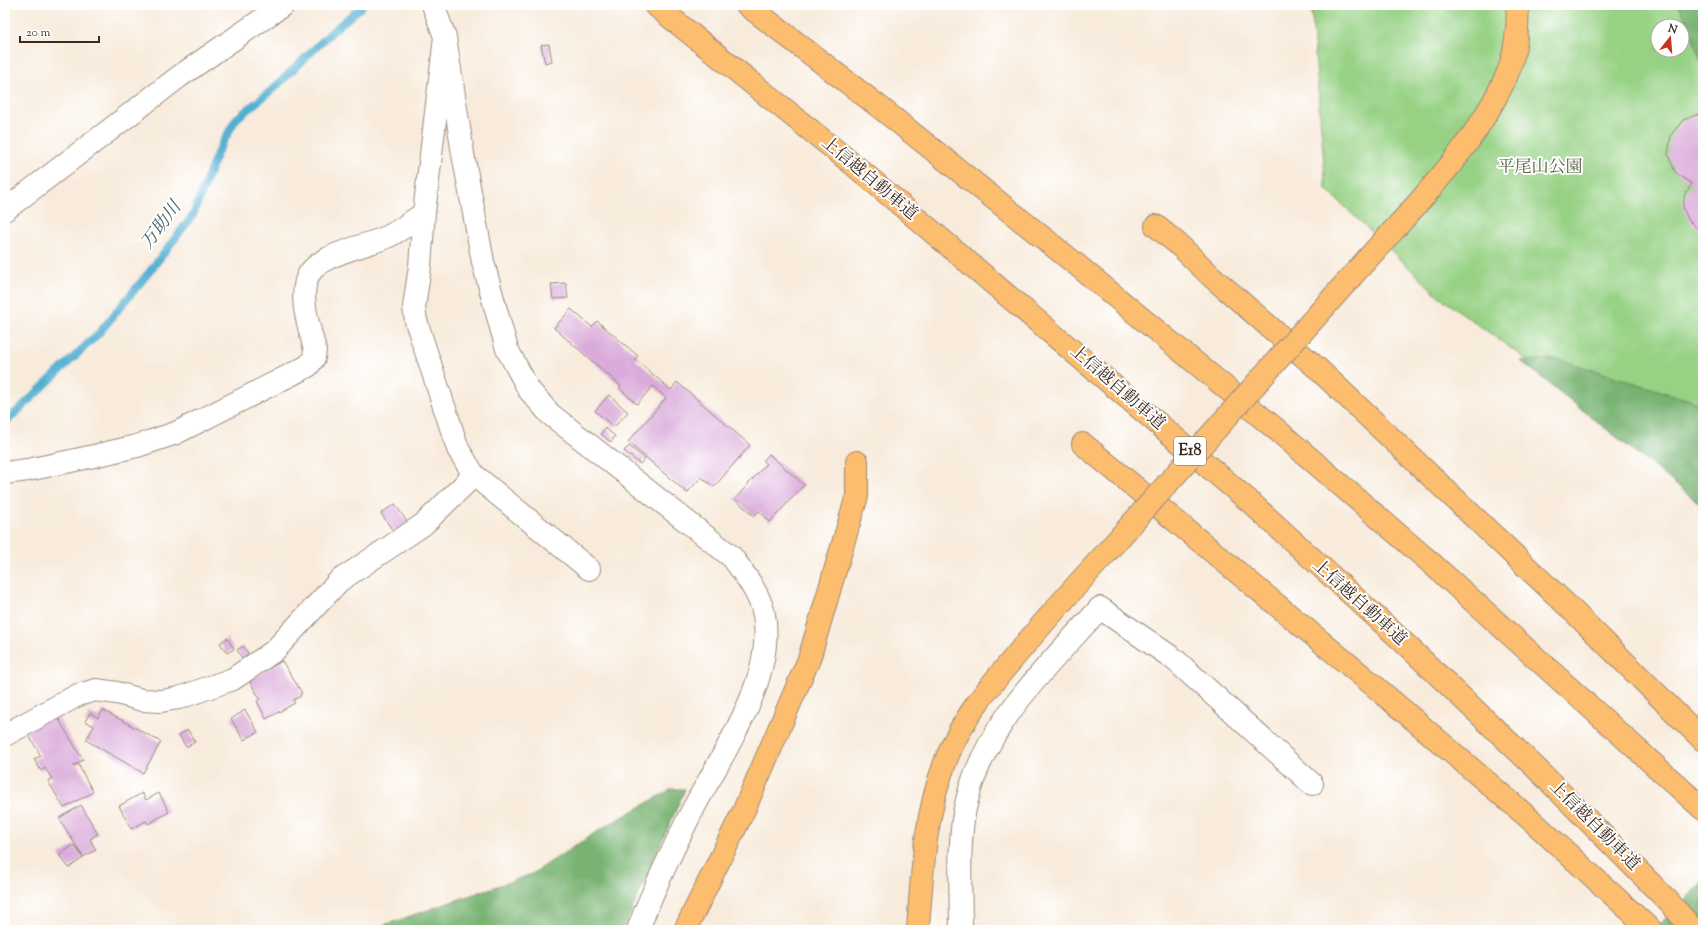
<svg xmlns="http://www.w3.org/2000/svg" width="1708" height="935" viewBox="0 0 1708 935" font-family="'Sorts Mill Goudy','Noto Serif JP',serif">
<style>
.green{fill:#96d184;stroke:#687e51;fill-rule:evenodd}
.forest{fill:#78b372;stroke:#5a6e48}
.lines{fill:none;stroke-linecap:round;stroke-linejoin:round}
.stream{stroke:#51afd0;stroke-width:8}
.building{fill:#daabda}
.street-casing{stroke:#9a8a7c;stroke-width:24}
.highway-casing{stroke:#9a8a7c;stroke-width:24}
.path{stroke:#9a8a7c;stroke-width:2.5;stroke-dasharray:3 3;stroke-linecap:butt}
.street{stroke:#fff;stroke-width:22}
.highway{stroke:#fcbd6e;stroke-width:22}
.highway-bridge-casing{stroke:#9a8a7c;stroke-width:24;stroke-linecap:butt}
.highway-bridge{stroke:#fcbd6e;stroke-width:22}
.labels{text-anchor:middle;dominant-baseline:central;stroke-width:4;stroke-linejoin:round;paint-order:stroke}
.shield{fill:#fff;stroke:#766a62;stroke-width:1}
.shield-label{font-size:16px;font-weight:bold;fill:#3b2a1e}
.park-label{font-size:17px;fill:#565c3d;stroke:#fff}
.street-label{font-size:17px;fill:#3b2a1e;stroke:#fff}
.water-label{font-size:18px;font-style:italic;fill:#445f65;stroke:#fff}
</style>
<rect width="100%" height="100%" fill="#fff"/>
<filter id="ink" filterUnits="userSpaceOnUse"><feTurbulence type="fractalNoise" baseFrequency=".025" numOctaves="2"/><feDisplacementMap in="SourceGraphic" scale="8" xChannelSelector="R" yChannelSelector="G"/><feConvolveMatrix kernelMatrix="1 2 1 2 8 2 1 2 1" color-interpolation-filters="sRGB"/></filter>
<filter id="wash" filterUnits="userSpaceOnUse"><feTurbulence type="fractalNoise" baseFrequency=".012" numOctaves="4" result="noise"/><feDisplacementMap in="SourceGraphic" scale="16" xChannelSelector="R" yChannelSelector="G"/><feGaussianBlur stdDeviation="0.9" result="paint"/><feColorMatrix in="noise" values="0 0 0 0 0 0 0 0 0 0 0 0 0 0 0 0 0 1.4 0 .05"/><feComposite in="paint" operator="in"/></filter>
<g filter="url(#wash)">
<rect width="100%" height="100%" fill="#f8ebdb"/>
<path class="green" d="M1311 5H1703V480L1588 404 1441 298 1326 189ZM1658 26H1682V50H1658Z"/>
<path class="forest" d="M1678 5H1703V68L1688 22Z
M1558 359 1699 403 1703 402V506L1521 361Z
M672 789H685L623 930H370L532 874 601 829Z
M1703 882V930H1654Z"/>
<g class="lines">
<path class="stream" d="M5 423 99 333 150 271 193 215 218 151 236 119 273 89 334 30 361 7"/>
</g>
<g id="blocks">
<path class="building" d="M549 44 552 61 545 63 541 45Z
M1699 114 1703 115V231H1700L1689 221 1683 208 1685 194 1692 184 1675 172 1668 154 1671 135 1683 120Z
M566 283 568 298 553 299 551 284Z
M571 309 592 327 597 321 638 356 635 359 671 390 677 382 750 445 714 487 701 477 687 493 628 442 666 398 653 386 637 404 619 388 621 386 554 328Z
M609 395 628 412 614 427 595 411Z
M605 428 615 436 611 442 601 434Z
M629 446 645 459 640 464 624 451Z
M769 454 804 485 770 522 759 511 754 516 735 499 766 464 763 461Z
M395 504 409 525 395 534 381 513Z
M227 638 234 649 227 653 220 643Z
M243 646 248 653 242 658 237 650Z
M282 661 302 693 300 694 301 696 293 700 295 703 266 719 257 701 260 699 249 680Z
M103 710 161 742 143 773 86 740 94 726 85 721 87 718 90 713 98 718Z
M245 710 258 732 244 740 231 719Z
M55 713 83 760 73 766 78 764 93 792 64 808 48 781 52 779 45 768 41 771 34 759 41 756 26 731Z
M188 730 195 742 186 747 179 735Z
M142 793 146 800 159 793 169 812 148 824 146 821 131 829 119 806Z
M81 805 98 834 90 839 96 850 83 857 59 818Z
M74 845 83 858 69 868 59 855Z"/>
</g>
</g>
<g filter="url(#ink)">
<use href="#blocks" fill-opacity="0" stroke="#9a8a7c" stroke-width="1"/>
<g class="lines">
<g class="street-casing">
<path id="street" d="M433 5 445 37 424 213 420 266 414 307 416 321 458 449 474 475 589 569
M445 37 463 154 483 262 493 299 507 349 529 390 550 414 732 557C743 572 761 595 764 615 776 683 717 760 688 819 671 854 651 893 638 930
M5 210 180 76 283 5
M5 473 28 470 85 458 137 446 176 433 308 366 314 358 315 350C310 329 300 303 306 281 313 254 366 247 389 236 401 230 413 221 424 213
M5 735 78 695 96 690 117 693 142 700 161 701 179 698 233 679 274 651 339 581 424 524 474 475
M961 930C961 891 957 837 967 800 986 723 1049 665 1100 608L1174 659 1312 784"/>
</g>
<g class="highway-casing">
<path id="highway" d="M655 5 855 166 1249 501 1398 637 1538 770 1668 901 1694 930
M747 5 882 109 1077 265 1277 430 1431 563 1703 809
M1156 226 1179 245 1211 276 1317 368 1572 610 1703 740
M1352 276C1406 215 1472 152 1506 77 1515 58 1519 25 1517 5
M1083 444 1372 684 1530 819 1651 930
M685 930 744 810 809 659 857 496V462
M918 930C922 871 925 810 948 755 962 720 987 689 1012 660 1042 624 1073 589 1105 554"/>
</g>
<path class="path" d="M1699 5 1703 12"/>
<use href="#street" class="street"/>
<use href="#highway" class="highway"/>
<g class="highway-bridge-casing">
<path id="highway-bridge" d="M1105 554 1352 276"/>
</g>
<use href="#highway-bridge" class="highway-bridge"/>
</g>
</g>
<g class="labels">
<rect class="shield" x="1174" y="437" width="32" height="28" rx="3"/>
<g class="shield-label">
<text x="1190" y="451">E18</text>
</g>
<g class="park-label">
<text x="1540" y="168">平尾山公園</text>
</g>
<g class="street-label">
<text transform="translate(869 179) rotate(40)">上信越自動車道</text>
<text transform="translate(1117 388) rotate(41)">上信越自動車道</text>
<text transform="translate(1359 603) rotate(42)">上信越自動車道</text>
<text transform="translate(1594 826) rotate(45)">上信越自動車道</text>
</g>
<g class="water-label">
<text transform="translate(162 226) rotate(-53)">万助川</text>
</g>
</g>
<rect width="1708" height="935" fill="none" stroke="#fff" stroke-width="20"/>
<g transform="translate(1670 38) rotate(17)"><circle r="19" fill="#ffffff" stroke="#b1aaa5"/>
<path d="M0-3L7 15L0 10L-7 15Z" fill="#c8321e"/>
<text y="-6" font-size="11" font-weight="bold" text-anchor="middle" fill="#3b2a1e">N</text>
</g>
<path d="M20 36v6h79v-6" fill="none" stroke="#3b2a1e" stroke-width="2"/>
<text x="26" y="36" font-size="12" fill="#3b2a1e" stroke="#ffffff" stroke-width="3" paint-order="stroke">20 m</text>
</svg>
